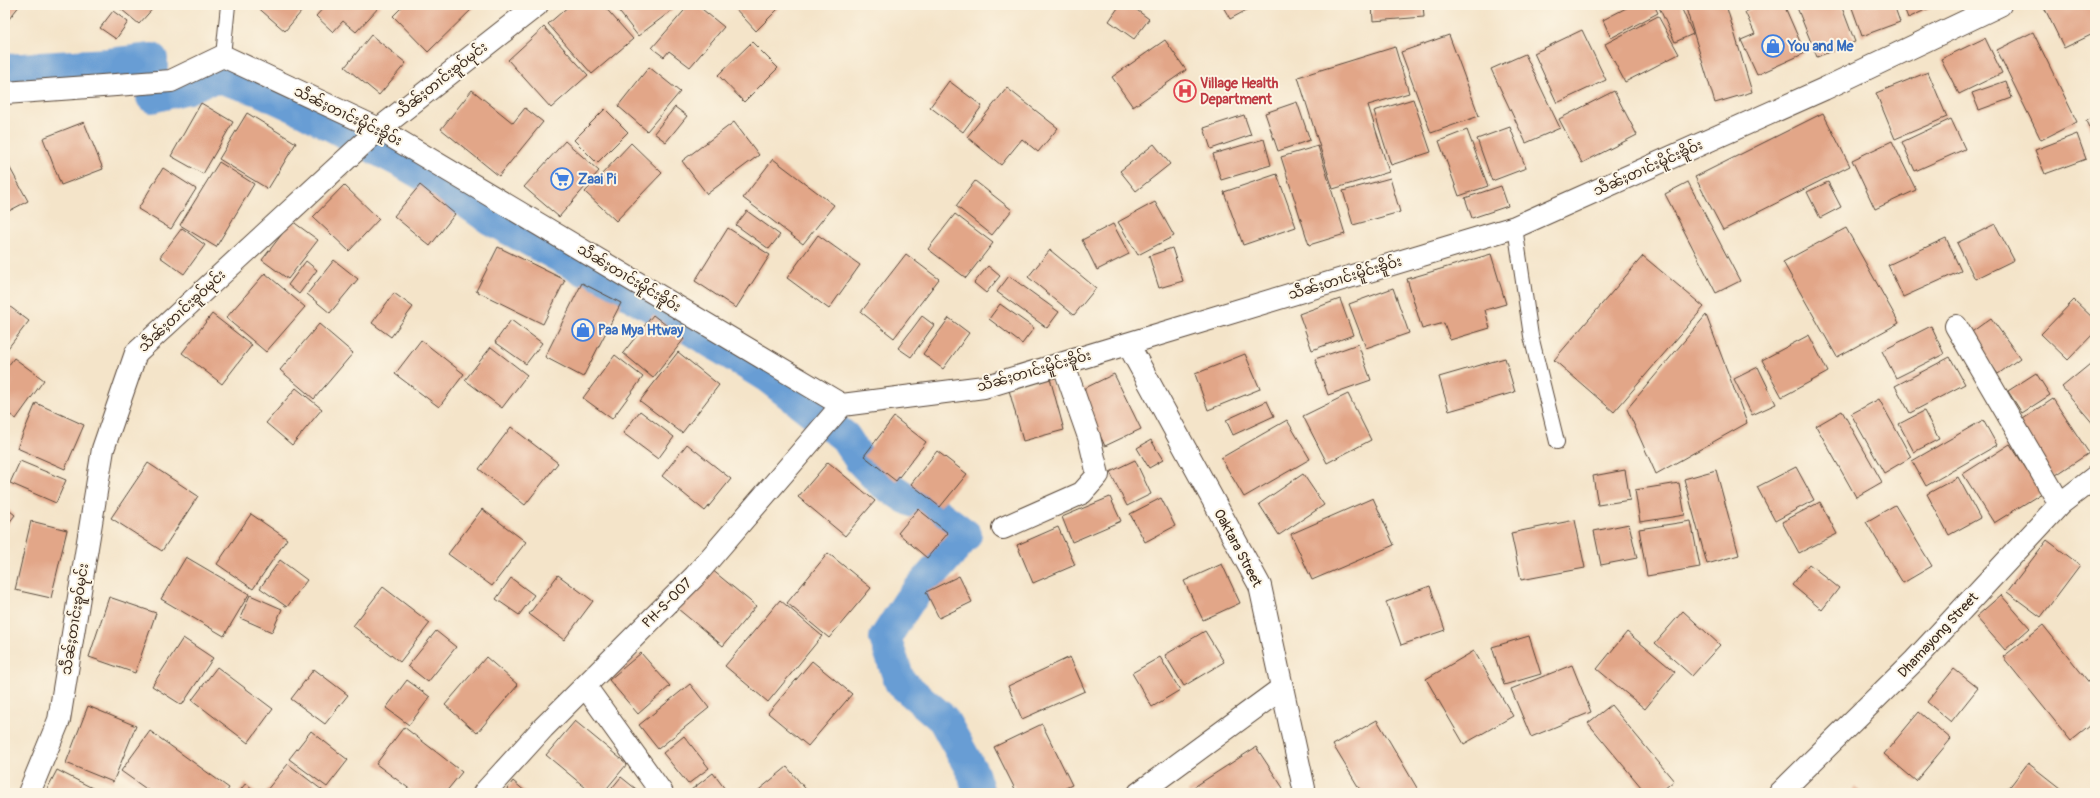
<svg xmlns="http://www.w3.org/2000/svg" width="2100" height="798" viewBox="0 0 2100 798" font-family="Pangolin,'Noto Sans Myanmar',sans-serif">
<style>
.lines{fill:none;stroke-linecap:round;stroke-linejoin:round}
.canal{stroke:#689dd4;stroke-width:32}
.building{fill:#e2a688}
.lane-casing{stroke:#574638;stroke-width:16}
.street-casing{stroke:#574638;stroke-width:24}
.lane{stroke:#fff;stroke-width:14}
.street{stroke:#fff;stroke-width:22}
.labels{text-anchor:middle;dominant-baseline:central;stroke-width:4;stroke-linejoin:round;paint-order:stroke}
.shop-label{font-size:14px;font-weight:bold;fill:#366cbe;stroke:#fcf5e5;text-anchor:start}
.street-label{font-size:14px;fill:#3b2a1e;stroke:#fcf5e5}
.health-label{font-size:14px;font-weight:bold;fill:#be3a42;stroke:#fcf5e5;text-anchor:start}
</style>
<rect width="100%" height="100%" fill="#fcf5e5"/>
<filter id="ink" filterUnits="userSpaceOnUse"><feTurbulence type="fractalNoise" baseFrequency=".025" numOctaves="2"/><feDisplacementMap in="SourceGraphic" scale="8" xChannelSelector="R" yChannelSelector="G"/><feConvolveMatrix kernelMatrix="1 2 1 2 8 2 1 2 1" color-interpolation-filters="sRGB"/></filter>
<filter id="wash" filterUnits="userSpaceOnUse"><feTurbulence type="fractalNoise" baseFrequency=".012" numOctaves="4" result="noise"/><feDisplacementMap in="SourceGraphic" scale="16" xChannelSelector="R" yChannelSelector="G"/><feGaussianBlur stdDeviation="0.9" result="paint"/><feColorMatrix in="noise" values="0 0 0 0 0 0 0 0 0 0 0 0 0 0 0 0 0 1.4 0 .05"/><feComposite in="paint" operator="in"/></filter>
<g filter="url(#wash)">
<rect width="100%" height="100%" fill="#f4e4c9"/>
<g class="lines">
<path class="canal" d="M5 70 109 64 152 59V97L188 88 205 80 221 78 259 90 306 112 401 162 447 189 490 219 669 316 769 378 845 437 860 460 881 482 906 498 931 509 966 535 909 601 885 638 900 682 943 719 973 773 979 793"/>
</g>
<g id="blocks">
<path class="building" d="M5 5H20L5 24Z
M116 5H156L139 24Z
M255 5H307L285 31Z
M326 5H381L356 32 343 21 333 32 316 16Z
M404 5H476L428 52 393 16Z
M570 5H603L633 39 592 74 548 24Z
M614 5H679L638 36Z
M689 5H697L724 27 690 67 669 51 664 57 652 48Z
M732 5H782L756 31Z
M1120 5H1130L1149 19 1134 39 1109 21Z
M1222 5H1256L1230 19Z
M1372 5H1423L1424 17 1373 21Z
M1632 5H1654L1658 13 1611 38 1603 20Z
M1658 5H1680L1693 34 1675 42Z
M1685 5H1726L1752 92 1715 103Z
M1759 5H1784L1805 53 1757 75 1741 40 1755 34 1745 12Z
M1796 5H1841L1855 42 1817 57Z
M1851 5H1894L1900 22 1862 36Z
M1903 5H1936L1908 18Z
M2043 5H2095V33L2064 48Z
M113 11 128 22 116 39 100 28Z
M1658 16 1679 54 1625 82 1605 44Z
M544 27 588 75 551 108 508 60Z
M1582 30 1606 80 1557 103 1534 53Z
M2033 32 2077 122 2041 140 1997 50Z
M371 35 406 63 379 95 345 67Z
M1449 35 1479 116 1431 133 1401 52Z
M1985 38 2002 73 1959 94 1941 59Z
M1165 40 1186 70 1133 107 1112 77Z
M752 42 778 68 744 102 718 75Z
M1395 47 1409 93 1368 105 1389 172 1333 189 1298 77Z
M1525 54 1560 128 1526 143 1491 69Z
M649 67 680 92 647 131 618 106Z
M1928 72 1947 117 1895 139 1876 93Z
M949 81 982 106 963 132 930 107Z
M2006 81 2012 98 1979 110 1972 93Z
M1007 88 1058 128 1038 152 1022 139 1001 165 967 137Z
M472 90 513 123 525 108 543 122 499 176 441 129Z
M1614 91 1637 135 1582 163 1559 119Z
M1413 99 1431 152 1391 165 1374 111Z
M1297 102 1310 140 1278 151 1265 113Z
M201 103 233 122 203 174 171 156Z
M675 107 687 116 666 142 654 133Z
M605 109 628 132 597 163 574 140Z
M247 113 296 143 268 189 219 159Z
M1823 113 1850 166 1723 230 1695 177Z
M1244 115 1251 135 1211 149 1204 128Z
M2095 117V140L2086 121Z
M1951 119 1965 149 1915 171 1902 142Z
M84 122 103 169 61 185 43 138Z
M734 122 759 155 707 194 682 161Z
M1510 127 1526 168 1492 181 1477 139Z
M1467 130 1488 186 1459 196 1439 141Z
M2077 134 2086 159 2045 174 2035 150Z
M1264 139 1271 165 1221 180 1213 154Z
M565 141 599 171 559 217 524 187Z
M1892 141 1916 190 1875 209 1852 160Z
M631 143 662 173 616 221 585 192Z
M1154 144 1170 164 1136 191 1120 171Z
M1318 146 1345 234 1309 245 1281 157Z
M5 159 28 201 5 213Z
M773 159 834 205 803 244 743 198Z
M219 162 254 184 216 247 180 225Z
M163 168 196 189 171 229 138 209Z
M1277 174 1296 227 1243 245 1224 192Z
M1390 178 1400 212 1353 225 1343 191Z
M975 181 1012 210 992 235 956 206Z
M1688 182 1740 281 1716 293 1665 194Z
M1828 182 1841 207 1820 218 1807 192Z
M344 185 379 219 349 251 313 217Z
M420 185 455 214 430 246 394 216Z
M1501 186 1508 206 1472 218 1465 198Z
M1155 202 1174 236 1138 255 1118 222Z
M747 211 780 235 769 249 736 225Z
M955 214 993 243 966 278 928 249Z
M292 221 318 240 288 279 262 260Z
M1113 224 1129 254 1097 270 1082 240Z
M1995 224 2014 260 1975 279 1957 243Z
M182 228 205 245 184 274 160 257Z
M728 228 770 255 736 308 695 281Z
M1846 228 1899 323 1837 357 1783 262Z
M818 235 860 265 829 309 787 278Z
M1946 238 1961 271 1903 297 1888 265Z
M498 247 565 280 543 324 476 291Z
M1172 248 1183 281 1159 288 1149 256Z
M1050 250 1096 288 1074 315 1028 277Z
M906 254 939 279 894 338 861 312Z
M1491 254 1506 304 1485 310 1490 328 1450 340 1444 323 1422 329 1407 279Z
M1643 256 1704 307 1614 412 1554 360Z
M334 260 358 279 330 313 307 294Z
M306 261 317 270 299 294 288 285Z
M988 266 1000 276 986 293 974 283Z
M265 273 305 307 266 352 226 318Z
M1009 276 1059 312 1047 328 997 292Z
M582 283 621 303 583 377 545 357Z
M1393 288 1409 333 1366 348 1349 304Z
M394 293 413 307 391 337 372 323Z
M1340 299 1353 335 1312 350 1299 314Z
M2074 300 2095 320V332L2068 360 2041 334Z
M5 303 29 321 5 352Z
M1000 304 1034 328 1022 344 989 319Z
M212 314 252 345 222 384 182 353Z
M653 315 684 339 653 378 623 353Z
M1706 315 1747 423 1656 474 1627 409Z
M922 316 934 325 911 357 898 348Z
M949 318 969 333 943 369 923 354Z
M1991 318 2020 358 1998 374 1969 334Z
M511 320 542 343 526 364 495 342Z
M319 324 353 353 314 399 280 370Z
M1931 326 1944 354 1896 378 1882 351Z
M1809 335 1828 372 1782 397 1762 360Z
M421 340 464 374 439 407 395 374Z
M1358 344 1371 380 1328 395 1315 359Z
M491 347 527 375 502 408 465 380Z
M678 352 719 385 682 433 640 401Z
M1245 354 1260 389 1208 410 1195 374Z
M615 355 643 377 612 419 583 398Z
M1950 357 1965 384 1910 413 1895 386Z
M14 358 44 380 16 419 5 411V370Z
M1505 358 1515 392 1449 411 1439 377Z
M2095 360V426L2062 387Z
M1758 367 1776 404 1752 415 1734 379Z
M2036 373 2050 395 2022 413 2008 391Z
M1114 374 1141 429 1105 446 1079 391Z
M1050 378 1064 430 1023 441 1009 390Z
M296 388 322 409 292 445 266 423Z
M1348 394 1371 440 1327 463 1303 416Z
M1879 399 1911 457 1884 473 1851 414Z
M2053 399 2089 453 2053 477 2017 423Z
M1267 401 1274 416 1233 435 1226 420Z
M36 403 84 425 65 469 17 448Z
M640 411 674 437 658 459 623 433Z
M1842 411 1882 482 1856 497 1816 426Z
M1924 411 1939 439 1914 452 1899 424Z
M894 417 926 442 896 481 864 456Z
M1287 420 1310 459 1244 497 1221 458Z
M1983 420 1997 445 1926 486 1912 461Z
M511 427 558 463 525 505 479 469Z
M1151 440 1163 460 1149 468 1137 448Z
M687 444 731 479 705 511 662 476Z
M2010 444 2042 493 1994 523 1963 474Z
M937 451 967 474 940 507 911 484Z
M1135 460 1151 494 1127 506 1110 472Z
M20 461 66 480 56 503 10 483Z
M828 462 875 501 845 536 798 497Z
M148 463 198 496 162 551 111 518Z
M1796 467 1814 500 1775 521 1757 487Z
M1625 470 1630 500 1598 505 1593 476Z
M1716 470 1739 555 1707 564 1684 479Z
M1303 474 1324 505 1279 535 1259 504Z
M1958 477 1980 518 1949 535 1927 494Z
M1679 483 1685 515 1640 522 1635 490Z
M1110 497 1121 521 1072 542 1062 517Z
M1161 498 1175 526 1145 542 1130 514Z
M1373 498 1394 545 1312 580 1291 534Z
M1820 502 1837 534 1799 553 1782 522Z
M1895 505 1932 566 1903 583 1866 522Z
M5 507 15 515 5 528Z
M482 509 526 542 492 586 448 554Z
M918 509 948 533 927 558 898 533Z
M251 514 287 539 253 589 217 564Z
M1575 520 1585 568 1521 580 1511 533Z
M31 521 67 530 51 598 15 590Z
M1691 521 1700 567 1647 576 1639 529Z
M1629 524 1637 558 1601 565 1594 531Z
M1058 527 1075 565 1033 583 1017 545Z
M2047 540 2080 565 2041 617 2007 592Z
M828 553 871 588 829 638 787 603Z
M186 557 249 594 224 636 161 599Z
M280 560 307 580 287 607 260 588Z
M1222 564 1240 603 1203 620 1184 581Z
M1809 564 1839 588 1822 610 1792 585Z
M711 569 756 606 723 646 678 609Z
M558 575 593 601 564 640 529 614Z
M959 576 972 602 939 618 926 592Z
M511 578 534 595 519 615 496 599Z
M1430 586 1445 630 1401 645 1386 602Z
M383 587 430 623 400 662 353 626Z
M250 595 282 609 272 632 240 618Z
M2001 595 2030 628 2005 650 1976 617Z
M109 597 156 613 135 673 89 657Z
M780 600 822 636 768 702 725 666Z
M1683 611 1720 645 1692 676 1655 643Z
M2043 625 2095 690V722L2071 741 2003 657Z
M436 631 456 647 428 682 408 666Z
M1205 631 1224 662 1184 686 1165 655Z
M1627 632 1675 672 1645 709 1597 669Z
M1529 636 1541 674 1504 685 1492 647Z
M183 638 213 658 182 705 152 686Z
M1474 651 1513 716 1464 744 1426 679Z
M641 653 670 686 638 714 609 680Z
M486 657 518 685 477 733 445 705Z
M1070 657 1085 691 1022 719 1008 686Z
M1160 657 1180 690 1152 707 1132 673Z
M812 661 852 694 808 746 768 713Z
M1572 665 1591 712 1531 737 1511 689Z
M217 667 273 709 248 743 192 700Z
M314 669 348 695 325 724 291 699Z
M1954 669 1978 688 1951 722 1927 702Z
M407 680 430 697 409 725 386 708Z
M690 684 709 708 658 749 639 725Z
M1611 705 1674 781 1659 793H1646L1588 723Z
M88 706 136 726 113 782 66 763Z
M1919 712 1951 739 1916 781 1884 754Z
M1377 720 1420 793H1362L1333 745Z
M575 721 627 764 603 793H592L546 755Z
M1042 724 1072 785 1055 793H1017L994 747Z
M404 727 462 772 445 793H415L376 764Z
M150 731 229 788 226 793H152L121 771Z
M311 731 348 760 327 787 289 759Z
M684 736 709 768 688 784 663 753Z
M1256 747 1283 788 1275 793H1189L1188 791Z
M2028 763 2065 792 2064 793H2005Z
M288 764 326 793H268L266 791Z
M787 767 809 793H755Z
M57 770 102 793H45Z
M713 773 728 793H693L691 790Z
M621 777 641 793H608Z
M513 781 527 793H504Z
M246 783 257 793H238Z
M2095 786V793H2089Z
M1855 787 1862 793H1850Z"/>
</g>
</g>
<g filter="url(#ink)">
<use href="#blocks" fill-opacity="0" stroke="#574638" stroke-width="1"/>
<g class="lines">
<g class="lane-casing">
<path id="lane" d="M223 56 228 5
M1515 227 1531 336 1557 442"/>
</g>
<g class="street-casing">
<path id="street" d="M5 93 171 81 223 56 379 129 842 405 984 387 1515 227 1824 89 2000 5
M1956 326 2060 504
M1128 344 1260 586 1305 793
M1003 528 1082 493 1098 475 1089 437 1063 363
M585 686 662 793
M29 793 59 720 103 449 136 353 379 129 537 5
M484 793 543 728 695 576 842 405
M1139 793 1282 688
M1780 793 1915 660 2060 504 2095 477"/>
</g>
<use href="#lane" class="lane"/>
<use href="#street" class="street"/>
</g>
</g>
<defs>
<g id="shop-ring" transform="scale(1.15)"><circle r="9.5" fill="#fcf5e5" stroke="#3f7fe0" stroke-width="1.5"/><path d="M-5-2.5h2.3a2.7 3.5 0 0 1 5.4 0H5L5.5 6h-11ZM-1.5-2.5h3a1.5 2.3 0 0 0-3 0Z" fill="#3f7fe0"/></g>
<g id="hospital-ring" transform="scale(1.15)"><circle r="9.5" fill="#fcf5e5" stroke="#e0444e" stroke-width="1.5"/><path d="M-5-5h3v3.5h4V-5h3V5h-3V1.5h-4V5h-3Z" fill="#e0444e"/></g>
<g id="supermarket-ring" transform="scale(1.15)"><circle r="9.5" fill="#fcf5e5" stroke="#3f7fe0" stroke-width="1.5"/><path d="M-6-5.5h2.5l.6 2H6L4.5 2H-2.5L-4.4-4H-6ZM-1.5 3.2a1.3 1.3 0 1 0 .1 0ZM3 3.2a1.3 1.3 0 1 0 .1 0Z" fill="#3f7fe0"/></g>
</defs>
<g fill-rule="evenodd">
<use href="#shop-ring" x="1773" y="46"/>
<use href="#hospital-ring" x="1185" y="91"/>
<use href="#supermarket-ring" x="562" y="179"/>
<use href="#shop-ring" x="583" y="330"/>
</g>
<g class="labels">
<g class="shop-label">
<text x="1788" y="46">You and Me</text>
<text x="578" y="179">Zaai Pi</text>
<text x="598" y="330">Paa Mya Htway</text>
</g>
<g class="street-label">
<text transform="translate(441 80) rotate(-38)">သဵၼ်ႈတၢင်းၶူဝ်မုင်း</text>
<text transform="translate(348 116) rotate(26)">သဵၼ်ႈတၢင်းမိူင်းၶိူဝ်း</text>
<text transform="translate(1648 168) rotate(-24)">သဵၼ်ႈတၢင်းမိူင်းၶိူဝ်း</text>
<text transform="translate(629 278) rotate(31)">သဵၼ်ႈတၢင်းမိူင်းၶိူဝ်း</text>
<text transform="translate(1345 278) rotate(-17)">သဵၼ်ႈတၢင်းမိူင်းၶိူဝ်း</text>
<text transform="translate(182 311) rotate(-43)">သဵၼ်ႈတၢင်းၶူဝ်မုင်း</text>
<text transform="translate(1034 371) rotate(-16)">သဵၼ်ႈတၢင်းမိူင်းၶိူဝ်း</text>
<text transform="translate(1238 548) rotate(62)">Oaktara Street</text>
<text transform="translate(667 603) rotate(-45)">PH-S-007</text>
<text transform="translate(75 619) rotate(-81)">သဵၼ်ႈတၢင်းၶူဝ်မုင်း</text>
<text transform="translate(1938 635) rotate(-47)">Dhamayong Street</text>
</g>
<g class="health-label">
<text x="1200" y="83">Village Health<tspan x="1200" dy="16">Department</tspan></text>
</g>
</g>
<rect width="2100" height="798" fill="none" stroke="#fcf5e5" stroke-width="20"/>
</svg>
